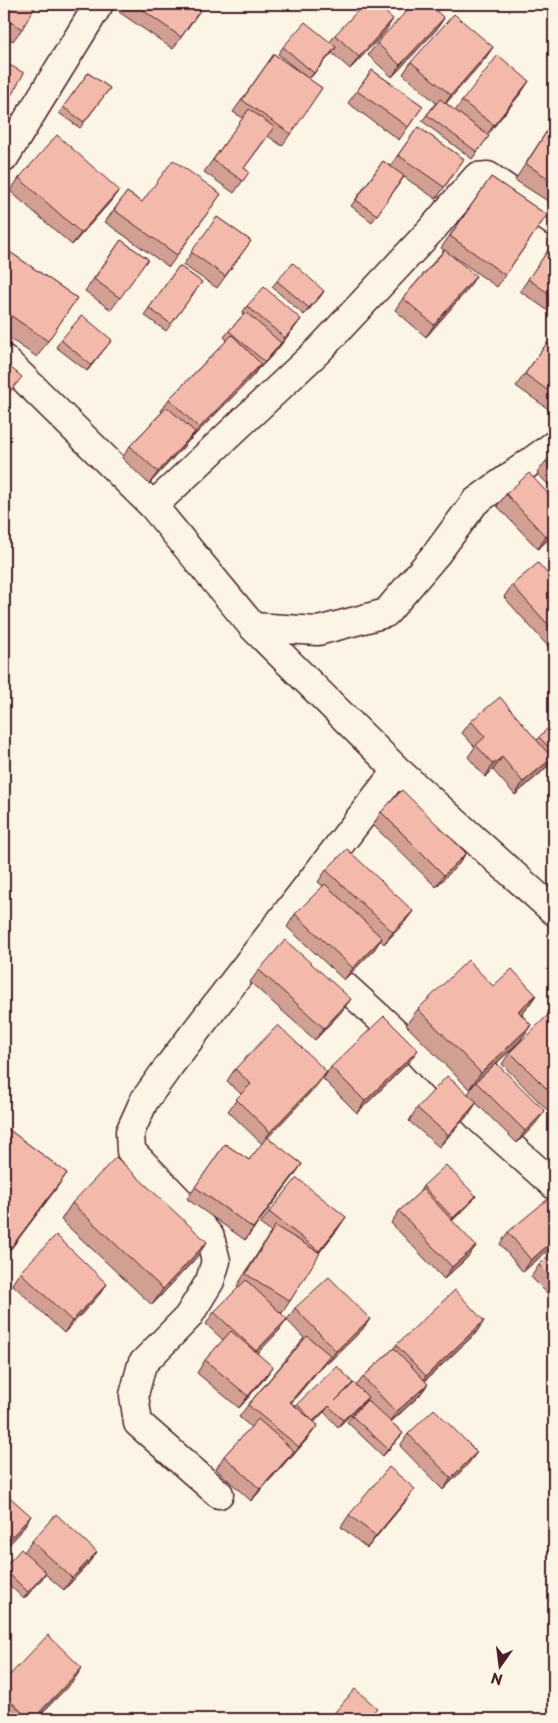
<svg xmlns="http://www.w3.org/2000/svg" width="558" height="1723" viewBox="0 0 558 1723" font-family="'Playpen Sans',sans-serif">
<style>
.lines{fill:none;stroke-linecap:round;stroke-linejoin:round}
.street-casing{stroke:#4a1f2b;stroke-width:31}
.street{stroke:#fcf5e5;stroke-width:28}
.wall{fill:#d1a093;stroke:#4a1f2b}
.shaded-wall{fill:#aa8278;stroke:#4a1f2b}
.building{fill:#f3baab;stroke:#4a1f2b}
</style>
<rect width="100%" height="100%" fill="#fcf5e5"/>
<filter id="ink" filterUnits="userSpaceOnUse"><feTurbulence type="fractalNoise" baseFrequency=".02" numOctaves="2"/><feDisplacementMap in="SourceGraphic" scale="10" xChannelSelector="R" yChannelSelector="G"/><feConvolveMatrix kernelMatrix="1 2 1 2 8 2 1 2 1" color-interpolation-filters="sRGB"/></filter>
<g filter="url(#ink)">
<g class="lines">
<g class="street-casing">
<path id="street" d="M4 158 99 4
M4 359 153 506 253 627 397 770 554 911
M153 506 320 349 433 228 477 177 488 176 554 222
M253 627 318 631 386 613 437 553 475 502 554 445
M277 925 417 1052 481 1120 554 1185
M219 1494 138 1423 134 1395 142 1364 188 1317 210 1281 216 1261 210 1237 184 1206 131 1151 130 1132 144 1101 169 1066 397 770"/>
</g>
<use href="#street" class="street"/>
</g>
<path class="wall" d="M4 4 22 29 13 41 4 36Z
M125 4H194L201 9 173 49 119 12Z
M444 18 436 30 392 77 368 55 377 43Z
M385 32 350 69 332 53 309 79 322 88 282 146 268 136 244 168 249 172 234 193 204 172 243 118 233 112 274 54 306 77 278 54 283 47 330 42 335 35Z
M493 47 484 60 446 103 455 111 462 101 529 81 521 93 487 135 489 136 472 159 422 121 436 103 403 74 411 62Z
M372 70 423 106 399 140 348 103Z
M88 73 110 88 80 128 59 113Z
M554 120V205L515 180Z
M418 127 464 159 436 199 404 177 372 222 351 206 383 161 390 166Z
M491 177 547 215 497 287 453 256 468 289 426 337 395 310 403 298 444 250 441 248Z
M19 178 119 190 110 202 72 245 10 191Z
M127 192 142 202 221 194 169 267 105 222Z
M217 217 251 241 217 288 183 265Z
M121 240 148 259 111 310 85 291Z
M554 242V315L520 291Z
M4 248 77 298 37 357 4 335Z
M179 266 202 282 166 331 144 315Z
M277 281 324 291 320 297 304 315 272 287Z
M247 306 301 319 277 350 260 368 259 367 253 376 190 440V439L186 444 149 484 122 458 130 446 162 412 161 411 169 399 227 340 224 337 229 331 244 314 242 313Z
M61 340 107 346 87 371 56 347Z
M547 343 554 348V413L516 386Z
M554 453V491L537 473 546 461Z
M506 494 554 534 538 549 497 506Z
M554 581V653L504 597 512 585Z
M471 721 537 740 554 722V766L550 770 547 766 544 770 515 795 493 770 485 777 468 757 475 747 462 733Z
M381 812 466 853 458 865 436 887 373 825Z
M326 870 413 911 404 923 384 944 380 940 374 950 344 980 287 927 295 914 323 886 318 882Z
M259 970 342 1011 315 1040 250 982Z
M493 986 536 995 525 1011 521 1014 531 1025 520 1041 497 1063 536 1123 517 1143 476 1103 469 1114 439 1147 409 1121 417 1108 468 1094 474 1084 469 1089 406 1025 418 1009Z
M554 1014V1117L502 1064 510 1052Z
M409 1062 357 1113 323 1079 331 1067Z
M235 1069 318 1084 267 1138 302 1164 245 1240 187 1199 225 1144 249 1160 262 1144 228 1111 241 1094 227 1081Z
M4 1126 67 1173 4 1258Z
M554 1151V1169L547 1161Z
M423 1186 476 1196 471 1203 452 1221 467 1258 444 1279 391 1223 399 1211 419 1193Z
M72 1203 196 1258 152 1305 61 1220Z
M269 1212 338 1229 319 1253 290 1301 282 1313 279 1311 287 1319 279 1331 257 1353 264 1379 239 1408 197 1373 205 1360 223 1340 206 1324 214 1312 239 1287 237 1286 271 1232 260 1224Z
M508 1232 554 1245 523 1272 500 1244Z
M554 1250V1300L531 1277 539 1265Z
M20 1272 107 1284 98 1296 64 1333 12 1284Z
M295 1308 370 1319 361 1331 328 1363 326 1361 291 1403 296 1406 297 1404 357 1385 363 1377 394 1348 396 1345 476 1333 425 1381 428 1384 419 1396 391 1422 403 1433 398 1439 383 1456 347 1422 352 1416 366 1401 365 1400 363 1403 338 1427 324 1412 314 1422 309 1437 290 1459 289 1458 285 1463 251 1501 216 1469 224 1456 251 1427 239 1417 248 1405 304 1338 287 1320Z
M408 1434 477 1452 468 1464 443 1490 400 1446Z
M406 1501 367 1548 341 1527 349 1515Z
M32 1541 88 1564 64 1590 45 1574 24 1599 4 1580V1568L24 1552Z
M74 1680 36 1719H8L4 1715V1681Z"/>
<path class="shaded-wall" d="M444 18 436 30 392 77 400 65Z
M393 19 385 32 350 69 359 57Z
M336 47 331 54 309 79 314 73Z
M493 47 484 60 442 108 451 95Z
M529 81 521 93 485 138 494 125Z
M119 190 110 202 72 245 81 233Z
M476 276 468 289 426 337 434 325Z
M324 291 320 297 304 315 309 308Z
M301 319 296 326 280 345 285 338Z
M112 340 107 346 87 371 91 365Z
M281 343 277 350 260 368 265 362Z
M261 364 253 376 190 440 199 428Z
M195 432 186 444 149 484 158 472Z
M554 530V534L538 549 546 537Z
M502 757 493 770 485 777 493 764Z
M552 758 544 770 515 795 523 782Z
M466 853 458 865 436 887 444 875Z
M413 911 404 923 384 944 393 932Z
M382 938 374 950 344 980 353 968Z
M536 995 525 1011 507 1027 518 1011Z
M351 999 342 1011 315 1040 324 1028Z
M531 1025 520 1041 469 1089 481 1073Z
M418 1050 409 1062 357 1113 365 1101Z
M327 1072 318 1084 262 1144 270 1132Z
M477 1102 469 1114 439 1147 448 1135Z
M545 1111 536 1123 517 1143 525 1131Z
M302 1164 294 1176 245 1240 253 1228Z
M67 1173 56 1189 4 1258 9 1250Z
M476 1196 471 1203 448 1224 453 1218Z
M346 1217 338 1229 310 1263 319 1251Z
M554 1240V1245L523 1272 531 1260Z
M207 1242 196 1258 152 1305 163 1289Z
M476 1246 467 1258 444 1279 452 1267Z
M107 1284 98 1296 64 1333 72 1321Z
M287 1319 279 1331 247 1364 256 1351Z
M370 1319 361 1331 328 1363 336 1351Z
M484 1321 476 1333 417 1388 426 1376Z
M330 1355 321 1367 282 1414 290 1402Z
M273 1367 264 1379 239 1408 248 1396Z
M428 1384 419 1396 388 1424 396 1412Z
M368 1397 363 1403 338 1427 343 1420Z
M329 1406 324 1412 309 1428 313 1421Z
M318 1425 309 1437 290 1459 299 1447Z
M403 1433 398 1439 383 1456 388 1449Z
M294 1451 285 1463 251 1501 260 1489Z
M477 1452 468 1464 443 1490 451 1478Z
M415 1489 406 1501 367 1548 376 1536Z
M31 1516 20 1533 4 1550V1545Z
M97 1552 88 1564 64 1590 72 1578Z
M46 1572 42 1579 24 1599 28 1592Z
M82 1668 74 1680 36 1719H33Z"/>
<path class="building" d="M4 4H37L22 29 4 18Z
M134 4H194L201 9 181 37Z
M364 4H376L393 19 359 57 335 35Z
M413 4H429L444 18 400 65 377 43Z
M454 14 493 47 451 95 411 62Z
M305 22 336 47 314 73 283 47Z
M274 54 322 88 291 134 242 100Z
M498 55 529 81 494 125 462 101Z
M4 62 24 73 4 108Z
M372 70 423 106 408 127 357 91Z
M88 73 110 88 84 122 63 107Z
M440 99 489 136 477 152 427 115Z
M249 109 274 127 244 168 249 172 243 181 213 160Z
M554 120V182L526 164Z
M418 127 464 159 444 187 398 155Z
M57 135 119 190 81 233 19 178Z
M173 160 221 194 177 255 114 210 127 192 142 202Z
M383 161 404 176 377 215 356 200Z
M491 177 547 215 505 275 450 236Z
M217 217 251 241 225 276 191 252Z
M121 240 148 259 120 298 94 279Z
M554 242V297L528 279Z
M4 248 77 298 48 341 4 311Z
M445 250 476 276 434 325 403 298Z
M293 263 324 291 309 308 277 281Z
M179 266 202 282 171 324 149 308Z
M264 287 301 319 285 338 247 306Z
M246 312 281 343 265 362 229 331Z
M82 315 112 340 91 365 61 340Z
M232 335 261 364 199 428 169 399Z
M547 343 554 348V395L525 374Z
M4 362 22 377 4 399Z
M167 407 195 432 158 472 130 446Z
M554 453V470L546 461Z
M529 473 554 500V530L546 537 506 494Z
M538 563 554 581V631L512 585Z
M500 697 552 758 523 782 502 757 493 764 476 745 485 737 471 721Z
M554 722V753L539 737Z
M402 790 466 853 444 875 381 812Z
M347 849 413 911 393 932 326 870Z
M325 884 382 938 353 968 295 914Z
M285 940 351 999 324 1028 259 970Z
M468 960 493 986 512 969 536 995 518 1011 531 1025 481 1073 418 1009Z
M551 1012 554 1014V1096L510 1052Z
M384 1016 418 1050 365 1101 331 1067Z
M278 1025 327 1072 270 1132 236 1099 251 1084 235 1069Z
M496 1063 545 1111 525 1131 476 1082Z
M447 1076 477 1102 448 1135 417 1108Z
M4 1126 67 1173 9 1250 4 1246Z
M267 1137 302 1164 253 1228 195 1187 225 1144 249 1160Z
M116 1157 207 1242 163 1289 72 1203Z
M446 1165 476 1196 453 1218 423 1186Z
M297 1178 346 1217 319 1251 269 1212Z
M423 1189 476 1246 452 1267 399 1211Z
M554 1194V1240L531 1260 508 1232Z
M275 1226 320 1253 290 1301 246 1274Z
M56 1235 107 1284 72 1321 20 1272Z
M554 1250V1280L539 1265Z
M329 1277 370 1319 336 1351 295 1308Z
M246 1280 287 1319 256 1351 214 1312Z
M455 1290 484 1321 426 1376 396 1345Z
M231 1331 273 1367 248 1396 205 1360Z
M307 1336 330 1355 290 1402 318 1425 299 1447 248 1405Z
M394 1348 428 1384 396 1412 363 1377Z
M337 1366 353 1383 335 1401 354 1383 368 1397 343 1420 329 1406 313 1421 297 1404Z
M367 1400 403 1433 388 1449 352 1416Z
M434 1409 477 1452 451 1478 408 1434Z
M258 1419 294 1451 260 1489 224 1456Z
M389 1467 415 1489 376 1536 349 1515Z
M4 1492 31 1516 4 1545Z
M56 1514 97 1552 72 1578 32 1541Z
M21 1549 46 1572 28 1592 4 1569V1568Z
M48 1635 82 1668 33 1719H29L4 1695V1681Z
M355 1689 377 1708 367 1719H329Z"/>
</g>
<rect width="558" height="1723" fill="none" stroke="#fcf5e5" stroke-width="20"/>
<rect x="10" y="10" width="538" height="1703" fill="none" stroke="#4a1f2b" stroke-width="2" filter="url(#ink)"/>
<g transform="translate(500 1666) rotate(194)" stroke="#fcf5e5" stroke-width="4" paint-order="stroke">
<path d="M0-4L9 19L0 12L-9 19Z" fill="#4a1f2b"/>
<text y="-8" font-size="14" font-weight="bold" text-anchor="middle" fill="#4a1f2b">N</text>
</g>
</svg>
